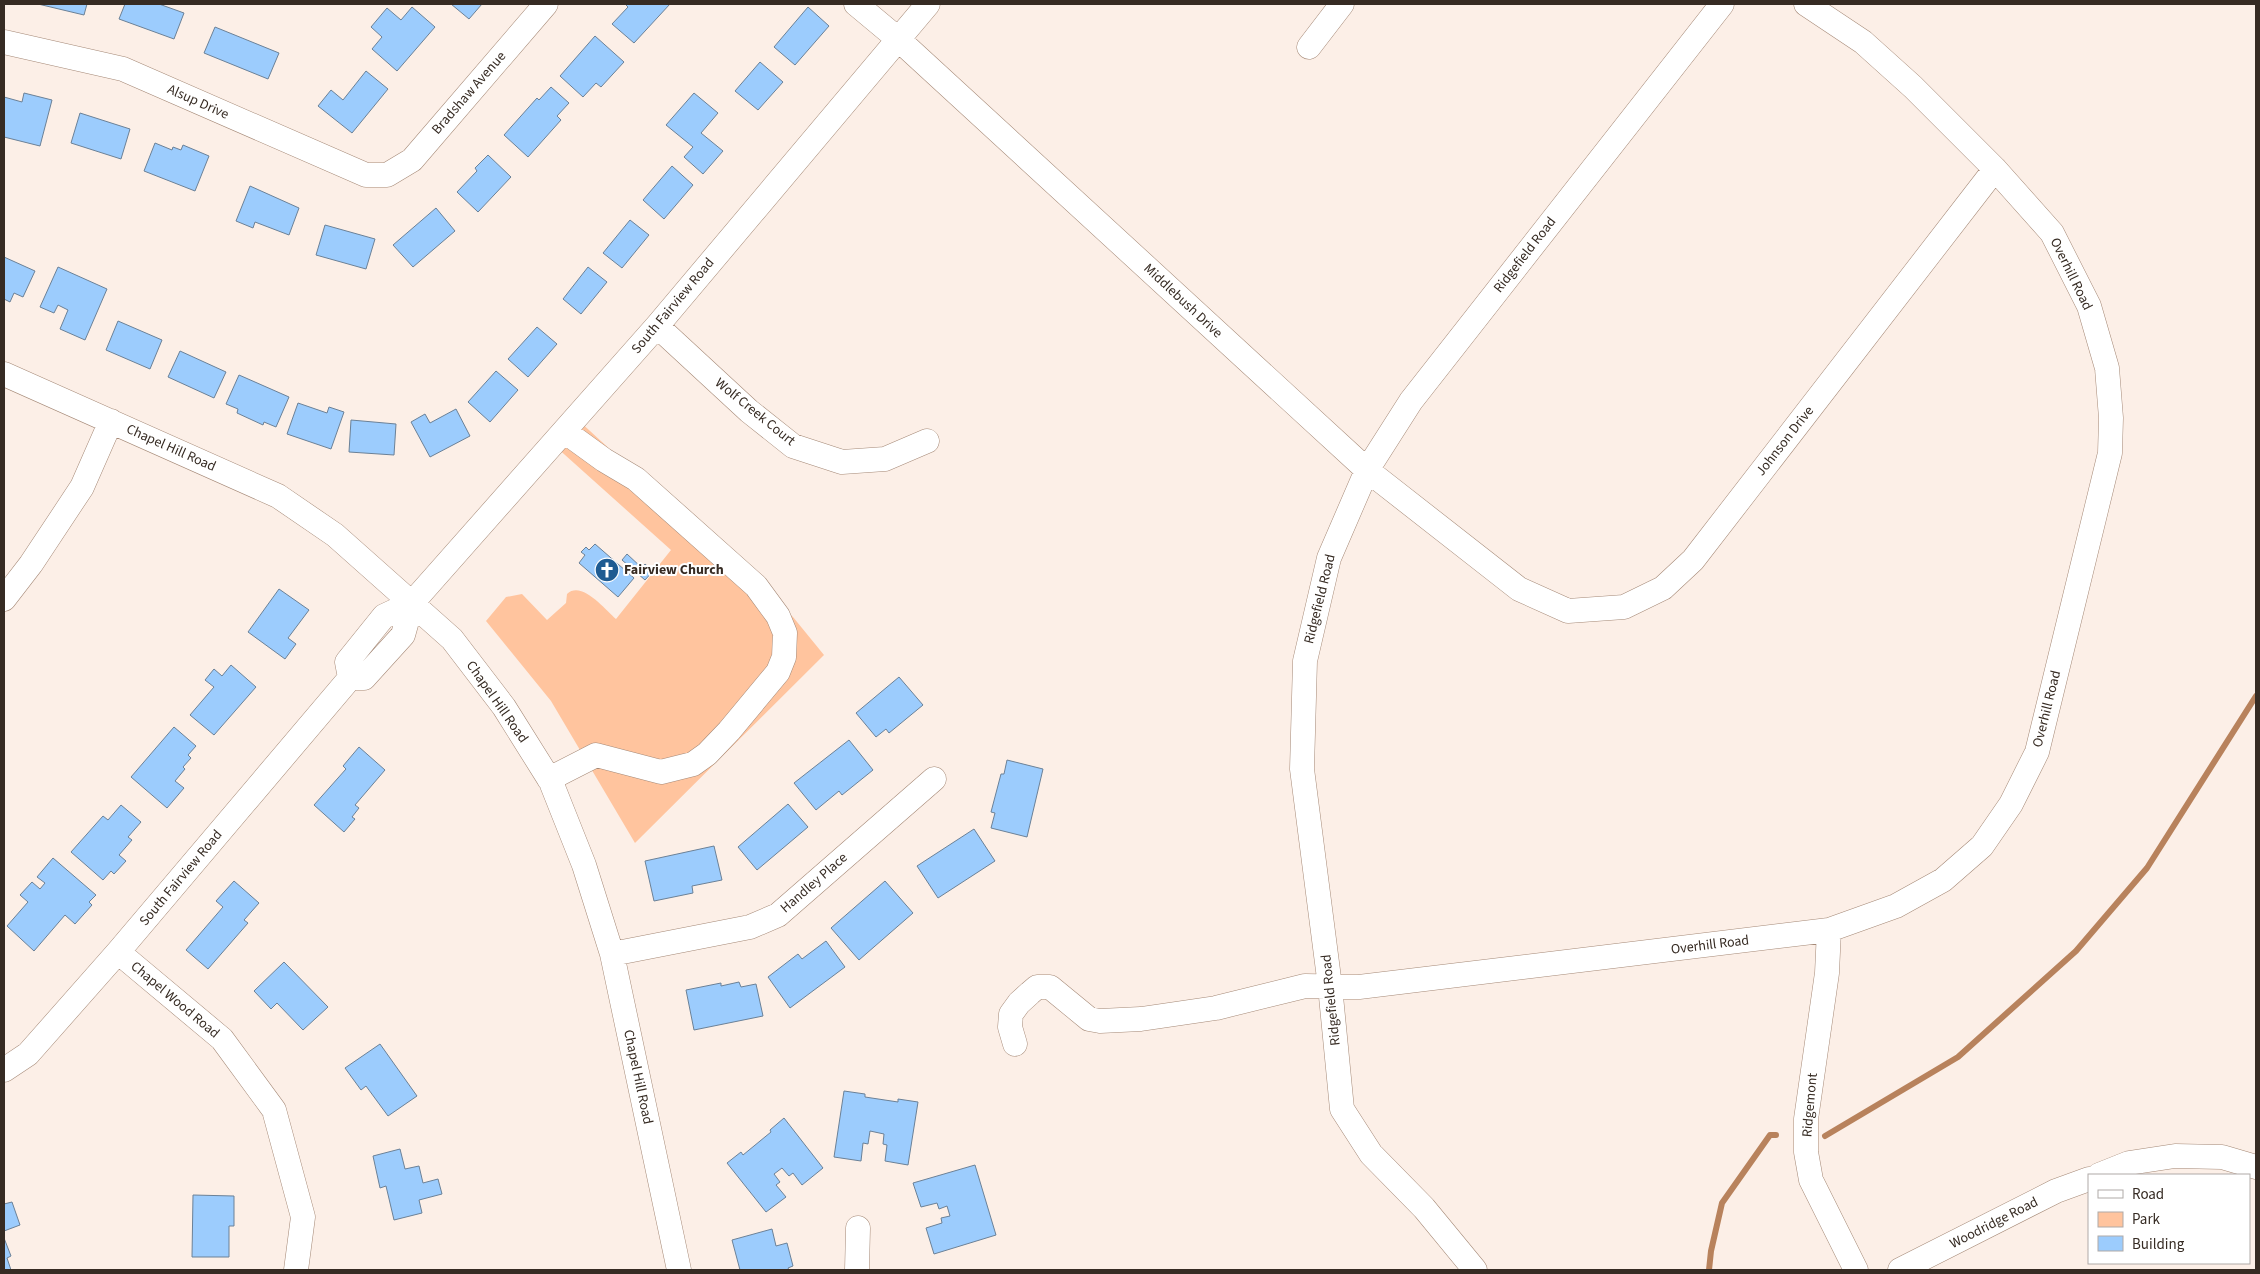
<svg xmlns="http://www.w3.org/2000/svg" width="2260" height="1274" viewBox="0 0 2260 1274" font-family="'Source Sans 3',sans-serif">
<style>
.green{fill:#ffc49e}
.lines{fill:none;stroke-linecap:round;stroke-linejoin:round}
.stream{stroke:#b8825c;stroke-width:6}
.building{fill:#9cccfd;stroke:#6b8197}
.minor-casing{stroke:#a58977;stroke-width:25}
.minor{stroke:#fff;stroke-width:24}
.labels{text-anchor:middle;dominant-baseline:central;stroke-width:4;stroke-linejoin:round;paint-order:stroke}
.street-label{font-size:14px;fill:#362b23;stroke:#fff}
.poi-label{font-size:14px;font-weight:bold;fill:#362b23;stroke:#fff;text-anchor:start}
</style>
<rect width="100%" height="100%" fill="#fcefe7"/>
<path class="green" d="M578 420 793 617 824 655 635 843 551 701 486 621 506 597 522 594 547 620 566 603 567 594C582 580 605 610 616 619L671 550 555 446Z"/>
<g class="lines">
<path class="stream" d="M1825 1136 1958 1057 2076 951 2147 868 2256 696
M1709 1270 1711 1251 1722 1203 1770 1135H1776"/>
</g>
<path class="building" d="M38 4H87L84 15Z
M125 4H159L184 13 174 39 119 19Z
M451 4H482L469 19Z
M625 4H670L634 43 612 24 628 7Z
M412 7 435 27 397 71 372 49 382 37 371 27 387 8 401 20Z
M808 7 829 26 795 65 774 47Z
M215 27 279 53 268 79 204 53Z
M595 36 624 62 601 87 596 83 583 97 560 76Z
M760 62 783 82 758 110 735 91Z
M366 71 388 89 352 133 318 106 331 90 343 100Z
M551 87 569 103 557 116 561 120 528 157 504 135 537 98 539 100Z
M24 93 52 100 40 146 4 137V97L22 102Z
M694 93 718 113 701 133 723 151 703 174 684 157 693 147 666 125Z
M80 113 130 129 121 159 71 143Z
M155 143 172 150 173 147 181 150 183 145 209 156 195 191 144 171Z
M488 155 511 177 478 212 457 192 477 171 475 168Z
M672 166 693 185 664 219 643 200Z
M250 186 299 208 289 235 255 222 253 228 236 221Z
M436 208 455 231 413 267 393 245Z
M630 220 649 235 622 268 603 253Z
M325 225 375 239 366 269 316 255Z
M4 257 35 271 23 297 14 293 10 302 4 299Z
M58 267 107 289 85 340 60 329 68 310 58 305 54 313 40 307Z
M588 267 607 282 581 314 563 299Z
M118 321 162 340 150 369 106 350Z
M537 327 557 344 528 377 508 359Z
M180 351 226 372 214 398 168 377Z
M496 371 518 390 490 422 468 402Z
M239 375 289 397 276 427 264 422 263 425 237 413 238 409 226 404Z
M298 403 327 413 329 407 344 412 331 449 287 434Z
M456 409 470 436 430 457 411 422 425 414 430 423Z
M351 420 396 424 394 455 349 452Z
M595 544 634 578 618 597 579 563 585 555 581 552 586 547 589 550Z
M627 554 642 568 645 564 653 571 645 580 622 560Z
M279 589 309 610 288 638 296 644 285 659 248 632Z
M231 665 256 687 214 735 190 715 214 687 205 680 214 669 222 676Z
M899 677 923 705 889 733 886 729 876 737 856 713Z
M174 727 196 746 188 755 191 758 183 767 185 769 175 781 184 788 167 808 131 777Z
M849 740 873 770 842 795 839 791 816 810 794 783Z
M359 747 385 770 355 805 359 808 352 817 355 819 344 832 314 805 346 769 343 766Z
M1007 760 1043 769 1027 837 991 828 995 813 991 812 1001 774H1004Z
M788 804 808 827 757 870 738 847Z
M121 805 141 822 128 837 132 840 119 855 126 861 114 874 111 871 103 880 71 852 103 816 108 820Z
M974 829 995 861 938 898 917 866Z
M714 846 722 880 692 886 693 893 654 901 645 861Z
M53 858 96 895 89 902 92 905 75 924 65 915 34 951 7 926 28 902 20 895 32 882 40 889 45 883 37 877Z
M234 881 259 903 244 920 248 923 208 969 186 950 223 907 216 901Z
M885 881 913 913 859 960 831 928Z
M826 941 845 967 790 1008 768 977 798 954 802 959Z
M284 962 328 1007 303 1030 277 1003 271 1009 254 991Z
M739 982 741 987 756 984 763 1016 694 1030 686 990 721 983V986Z
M380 1044 417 1096 388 1116 366 1086 361 1090 345 1068Z
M844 1091 865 1094V1097L898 1102V1099L918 1102 908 1165 885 1161 887 1145 883 1144 884 1134 870 1131 868 1144 863 1143 861 1161 834 1157Z
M784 1118 823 1168 802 1185 793 1173 789 1176 782 1168 774 1174 780 1182 776 1185 786 1197 766 1212 727 1163 741 1152 743 1155 771 1132 770 1130Z
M400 1149 405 1169 419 1166 423 1183 438 1179 442 1194 419 1200 422 1213 394 1220 386 1186 380 1188 373 1156Z
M975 1165 996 1235 934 1254 926 1228 942 1223 941 1218 950 1216 947 1206 939 1209 937 1203 921 1207 913 1183Z
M193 1195 234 1196V1226H229V1257H192Z
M12 1202 20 1225 4 1231V1204Z
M772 1229 776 1246 787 1243 793 1266 788 1268 789 1270H740L732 1240Z
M4 1238 11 1256 7 1258 11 1270H4Z"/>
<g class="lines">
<g class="minor-casing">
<path id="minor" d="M856 4 898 39 1367 470 1519 589 1568 611 1624 607 1663 588 1693 560 1995 169
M4 42 123 69 366 175H387L412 160 546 4
M1309 47 1342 4
M657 326 749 411 793 446 842 462 885 459 927 441
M4 374 278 496 335 535 452 639 504 707 551 782 584 865 612 954 679 1270
M4 599 31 564 82 487 111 421
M350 678 347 662 384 616 412 603 657 326 928 4
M350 678H364L403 635 412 603
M549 779 596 755 661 772 693 764 707 754 729 731 778 672 784 657 785 633 778 616 756 586 636 479 604 460 564 431
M1829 930 1827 973 1806 1119V1152L1811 1180 1856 1270
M118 952 222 1039 274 1110 303 1217 296 1270
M612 954 750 927 778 915 934 779
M1015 1044 1010 1027 1011 1014 1019 1003 1030 993 1037 987H1050L1089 1019 1100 1021 1141 1019 1216 1008 1305 986 1359 987 1829 930 1896 906 1943 880 1982 846 2011 804 2037 752 2110 453 2111 418 2107 368 2089 306 2052 233 1995 169 1913 87 1863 42 1806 4
M4 1070 28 1054 118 952 350 678
M2099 1175 2129 1163 2175 1156 2222 1157 2256 1167
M857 1270 858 1228
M1475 1270 1424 1208 1371 1154 1342 1109 1330 986 1302 769 1305 661 1329 558 1367 470 1411 401 1722 4
M1900 1270 2056 1191 2089 1179"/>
</g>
<use href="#minor" class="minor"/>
</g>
<defs>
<g id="church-disc" transform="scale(1.25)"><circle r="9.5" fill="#1e5b92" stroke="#fff"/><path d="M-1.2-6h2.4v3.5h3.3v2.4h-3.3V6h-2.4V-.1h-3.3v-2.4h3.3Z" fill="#fff"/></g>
</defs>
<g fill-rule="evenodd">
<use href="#church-disc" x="607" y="570"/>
</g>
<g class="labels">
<g class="street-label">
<text transform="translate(469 93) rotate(-49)">Bradshaw Avenue</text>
<text transform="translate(198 102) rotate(24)">Alsup Drive</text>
<text transform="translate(1525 255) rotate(-52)">Ridgefield Road</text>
<text transform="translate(2071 274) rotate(64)">Overhill Road</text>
<text transform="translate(1183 301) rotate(43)">Middlebush Drive</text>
<text transform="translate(673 306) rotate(-50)">South Fairview Road</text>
<text transform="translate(755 412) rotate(39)">Wolf Creek Court</text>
<text transform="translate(1785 441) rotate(-52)">Johnson Drive</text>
<text transform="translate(171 448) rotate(24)">Chapel Hill Road</text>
<text transform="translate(1320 599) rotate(-76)">Ridgefield Road</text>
<text transform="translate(497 702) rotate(55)">Chapel Hill Road</text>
<text transform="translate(2047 709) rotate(-76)">Overhill Road</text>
<text transform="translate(181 878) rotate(-50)">South Fairview Road</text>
<text transform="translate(814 883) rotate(-41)">Handley Place</text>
<text transform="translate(1710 945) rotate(-7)">Overhill Road</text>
<text transform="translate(175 1000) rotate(40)">Chapel Wood Road</text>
<text transform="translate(1331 1000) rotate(-96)">Ridgefield Road</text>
<text transform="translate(638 1077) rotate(78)">Chapel Hill Road</text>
<text transform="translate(1810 1105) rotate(-85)">Ridgemont</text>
<text transform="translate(1994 1223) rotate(-27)">Woodridge Road</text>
</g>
<g class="poi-label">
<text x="624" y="570">Fairview Church</text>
</g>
</g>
<rect width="2260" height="1274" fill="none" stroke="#362b23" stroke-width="10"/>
<rect x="2088" y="1174" width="162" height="90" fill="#ffffff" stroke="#afaaa7"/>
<rect x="2098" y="1190" width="25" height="8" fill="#ffffff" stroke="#afaaa7"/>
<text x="2132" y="1199" font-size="15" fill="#362b23">Road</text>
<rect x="2098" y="1212" width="25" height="15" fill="#ffc49e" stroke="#afaaa7"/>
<text x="2132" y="1224" font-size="15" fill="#362b23">Park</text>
<rect x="2098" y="1236" width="25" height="15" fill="#9cccfd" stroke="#afaaa7"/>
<text x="2132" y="1249" font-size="15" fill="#362b23">Building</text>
</svg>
